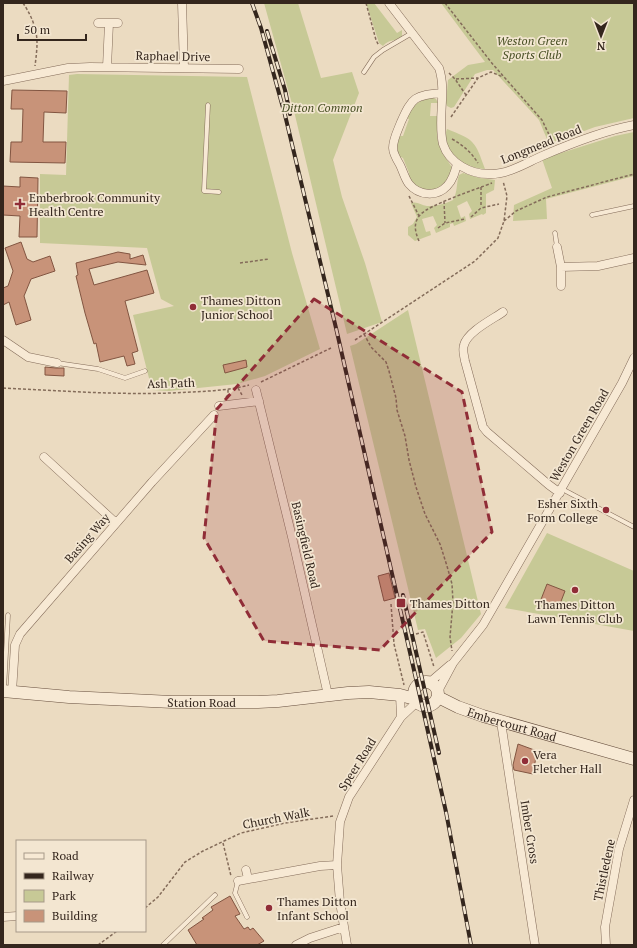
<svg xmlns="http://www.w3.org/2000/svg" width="637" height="948" viewBox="0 0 637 948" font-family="'PT Serif',serif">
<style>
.green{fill:#c7c996}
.building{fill:#c89379;stroke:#825541}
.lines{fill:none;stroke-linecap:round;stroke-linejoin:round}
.service-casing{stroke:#846c5a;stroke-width:5}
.minor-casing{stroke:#846c5a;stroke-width:9}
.secondary-casing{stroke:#664e3d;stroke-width:13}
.path{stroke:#846c5a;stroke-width:1.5;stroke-dasharray:3 2;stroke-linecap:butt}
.service{stroke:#f7e9d4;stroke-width:4}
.minor{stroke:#f7e9d4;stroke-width:8}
.secondary{stroke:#f7e9d4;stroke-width:12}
.rail-casing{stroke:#34261d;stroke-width:4}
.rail{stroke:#f3e6d1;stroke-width:2.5;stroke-dasharray:8;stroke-linecap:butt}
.marked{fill:#902d37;fill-opacity:0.2;stroke:#902d37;stroke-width:3;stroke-dasharray:8 5;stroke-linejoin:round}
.poi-dot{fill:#902d37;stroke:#f3e6d1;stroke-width:1.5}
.labels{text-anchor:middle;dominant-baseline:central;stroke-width:3.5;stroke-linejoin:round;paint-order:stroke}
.park-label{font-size:12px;font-style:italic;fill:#495025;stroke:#f3e6d1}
.street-label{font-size:12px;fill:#34261d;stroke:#f3e6d1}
.poi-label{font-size:12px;fill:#34261d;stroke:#f3e6d1;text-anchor:start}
</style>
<rect width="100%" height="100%" fill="#ebdbc1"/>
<path class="green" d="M264 3H298L321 78 352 72 359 93 333 160 342 197 365 263 382 322 347 334 294 111Z
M366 3H374L397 33 402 30V37C395 42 390 38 383 46L379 43Z
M441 3H634V118L595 127 549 144 539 120 493 70H487L475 74 454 107 451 108 447 106 446 103 448 80 468 65 485 62Z
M77 74 247 77 292 253 320 349 265 376 237 384 169 391 152 390 133 315 174 306 161 299 147 248 40 243V174L66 175 69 75Z
M431 97 436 99 438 103H431L430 116H437V138L442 152 453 169C449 184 443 187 429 192L414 185 408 177 409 173 403 158 398 156 397 141 399 136H403L409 119 407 118C412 104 418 102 431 97Z
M447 129C475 140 475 141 485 169 469 169 446 156 445 138 445 135 446 132 447 129Z
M634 132V176L546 199 547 219 513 221 514 205 552 188 542 159 615 136Z
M463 173 480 178 495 180 494 190 486 194V213L483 215 482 214 470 219 469 214 472 211 467 201 457 206 461 218 465 216 466 221 454 226 453 223 450 224V227L436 233 434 228 437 225 433 216 422 219 426 232 430 231 431 235 415 241 408 235V227L413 224 417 217 411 203C417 201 421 205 427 206 437 206 444 204 453 200 458 191 456 184 459 175Z
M408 310 481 614 461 638 436 658 425 629 418 630 350 346 356 344Z
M547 533 634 571V631L505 608Z"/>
<path class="building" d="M12 90 67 91 66 113 44 112 43 142H66L65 163 10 162 11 142H22L23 109H11Z
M20 177 38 178 37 237H19L20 216 3 215V186L20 187Z
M21 242 27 259 33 262 50 256 55 271 31 279 24 296 31 320 16 325 9 302 3 305V288L8 286 13 271 5 248Z
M118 252 130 254V259L143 255 146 265 118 262 89 269 94 285 147 270 154 293 125 301 138 351 132 353 135 364 127 366 124 356 100 362 96 343 94 344 85 313 76 276 78 275 76 263Z
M246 360 247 367 225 373 223 365Z
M45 367 56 368H64V376L45 375Z
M389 573 395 598 384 601 378 576Z
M547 584 565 591 558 609 540 602Z
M518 744 537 751 533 774 514 770 513 765Z
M230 896 240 914 235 916 244 929 248 927 250 930 253 928 264 941 257 945H197L188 930 204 919 202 918 213 910 211 907Z"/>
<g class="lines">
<g class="service-casing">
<path id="service" d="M364 72 374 57 383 50 412 33
M208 105 204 191 219 192
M592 215 634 206
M555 233 557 247
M57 363 98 369 125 378 145 371
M562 489 634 527
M4 689 8 615
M238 881 235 893 247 917
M163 945 215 895"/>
</g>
<g class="minor-casing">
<path id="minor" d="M182 3 184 68
M389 3 439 68C447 92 437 120 443 144 449 163 471 175 491 174 509 174 526 163 542 156 572 143 602 131 634 125
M98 23H118
M107 67 109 23
M3 81 68 68 90 67 239 69
M442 93C415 95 412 97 401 122 398 130 393 139 393 148 393 153 397 160 400 165 403 171 405 179 409 184 419 196 437 197 447 186 453 180 455 172 457 164
M557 247 561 267V286
M561 267 598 266 634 258
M503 312C493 319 467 332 464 345 462 350 464 355 465 361L483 427 487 432 549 485 560 493
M3 340 28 357 57 363
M256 390 292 537 328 695
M219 406 259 401
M44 457 116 523
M429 683 450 665
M438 691 453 663 483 625 502 592 622 383 634 358
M12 692 15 645 20 634 152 482 214 415
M400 695 401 717
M501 722 535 945
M246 870 248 879
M238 881 320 866 337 865
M3 917 17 916
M296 945 310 938 344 927
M347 945 340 902 337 865 340 822 349 797 401 717 417 702
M606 945 605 927 619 849 634 800"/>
</g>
<g class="secondary-casing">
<g id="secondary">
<circle cx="426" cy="694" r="12"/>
<path id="s1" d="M3 691 69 697 172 702H258L278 701 348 693 369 692 400 695 415 699"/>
<path id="s2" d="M438 697 458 707 483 716 634 759"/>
</g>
</g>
<path class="path" d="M23 3C31 15 37 28 37 43 37 50 36 58 35 66
M366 3 376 40 379 46
M445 3 491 62 542 120 553 143
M449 73 455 79 466 95
M456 79 478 78
M451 117 478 78 491 72 503 77
M452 139C463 145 471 152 478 163
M481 187V207
M409 196 419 216
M444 201 445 223
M471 217 481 208 499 204
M504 221 516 211 547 197 634 174
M438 228 445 223 465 219
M419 241C415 232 413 223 420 215 428 205 477 189 492 183
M240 263 269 259
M364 334 371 347 386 362 389 371 396 398 397 410 405 436 409 460 416 487 425 514 440 544 447 566 452 584 453 602 450 637 452 651
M355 340 475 261 498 238 504 221 507 196 503 181
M261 382 331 348
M3 388C66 391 129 396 192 392 211 391 231 390 249 385
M238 388 242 395
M226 397 228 395V389
M391 604 394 644 404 685
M416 634 423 632 434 667
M223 843 231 876
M145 908 158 897 185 862 203 851 241 833 285 823 333 816
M98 945 117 931"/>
<use href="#service" class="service"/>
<use href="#minor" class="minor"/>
<use href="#secondary" class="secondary"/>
<g class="rail-casing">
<path id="rail" d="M252 3 261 28 285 115 336 328 424 714 446 812 471 945
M267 31 285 90 290 114
M403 595 439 753"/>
</g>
<use href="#rail" class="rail"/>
</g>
<path class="marked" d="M314 299 462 392 492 532 380 650 264 641 204 538 217 409Z"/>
<g class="poi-dot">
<path d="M18 198h4v4h4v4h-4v4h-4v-4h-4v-4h4z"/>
<circle cx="193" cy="307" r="4"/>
<circle cx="606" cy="510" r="4"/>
<circle cx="575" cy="590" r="4"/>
<rect x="396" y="598" width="10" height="10" rx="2"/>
<circle cx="525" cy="761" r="4"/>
<circle cx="269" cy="908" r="4"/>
</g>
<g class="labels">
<g class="park-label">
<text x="532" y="40">Weston Green<tspan x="532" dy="14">Sports Club</tspan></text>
<text x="322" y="107">Ditton Common</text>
</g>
<g class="street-label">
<text transform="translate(173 56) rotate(1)">Raphael Drive</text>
<text transform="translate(541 144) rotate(-22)">Longmead Road</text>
<text transform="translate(171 383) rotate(-2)">Ash Path</text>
<text transform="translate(579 435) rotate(-60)">Weston Green Road</text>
<text transform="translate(87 538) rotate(-49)">Basing Way</text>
<text transform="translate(306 545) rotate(77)">Basingfield Road</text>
<text stroke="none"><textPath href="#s1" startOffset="199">Station Road</textPath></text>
<text stroke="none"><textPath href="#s2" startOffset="79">Embercourt Road</textPath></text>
<text transform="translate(357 764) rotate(-58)">Speer Road</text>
<text transform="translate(276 818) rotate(-11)">Church Walk</text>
<text transform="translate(530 832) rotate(81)">Imber Cross</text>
<text transform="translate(604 870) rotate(-78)">Thistledene</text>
</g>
<g class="poi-label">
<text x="29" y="197">Emberbrook Community<tspan x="29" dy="14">Health Centre</tspan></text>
<text x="201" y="300">Thames Ditton<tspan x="201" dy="14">Junior School</tspan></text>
<text x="598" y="503" text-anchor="end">Esher Sixth<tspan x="598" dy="14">Form College</tspan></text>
<text x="410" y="603">Thames Ditton</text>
<text x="575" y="604" text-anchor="middle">Thames Ditton<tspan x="575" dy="14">Lawn Tennis Club</tspan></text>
<text x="533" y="754">Vera<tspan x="533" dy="14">Fletcher Hall</tspan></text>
<text x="277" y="901">Thames Ditton<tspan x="277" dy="14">Infant School</tspan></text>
</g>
</g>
<rect width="637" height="948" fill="none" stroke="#34261d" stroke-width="8"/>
<rect x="16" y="840" width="130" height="92" fill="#f3e6d1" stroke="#a79989"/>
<rect x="24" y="853" width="20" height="6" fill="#f7e9d4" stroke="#a79989"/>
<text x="52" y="860" font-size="12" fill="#34261d">Road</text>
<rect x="24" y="873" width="20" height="6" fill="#34261d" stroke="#a79989"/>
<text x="52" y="880" font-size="12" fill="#34261d">Railway</text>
<rect x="24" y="890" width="20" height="12" fill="#c7c996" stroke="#a79989"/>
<text x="52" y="900" font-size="12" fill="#34261d">Park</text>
<rect x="24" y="910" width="20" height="12" fill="#c89379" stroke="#a79989"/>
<text x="52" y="920" font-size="12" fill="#34261d">Building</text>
<g transform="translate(601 36) rotate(180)" stroke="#f3e6d1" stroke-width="3" paint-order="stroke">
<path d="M0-3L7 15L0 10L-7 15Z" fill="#34261d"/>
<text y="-6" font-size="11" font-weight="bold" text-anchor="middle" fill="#34261d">N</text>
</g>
<path d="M18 34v6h68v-6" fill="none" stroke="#34261d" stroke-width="2"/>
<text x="24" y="34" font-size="12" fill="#34261d" stroke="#f3e6d1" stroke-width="3" paint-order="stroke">50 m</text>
</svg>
